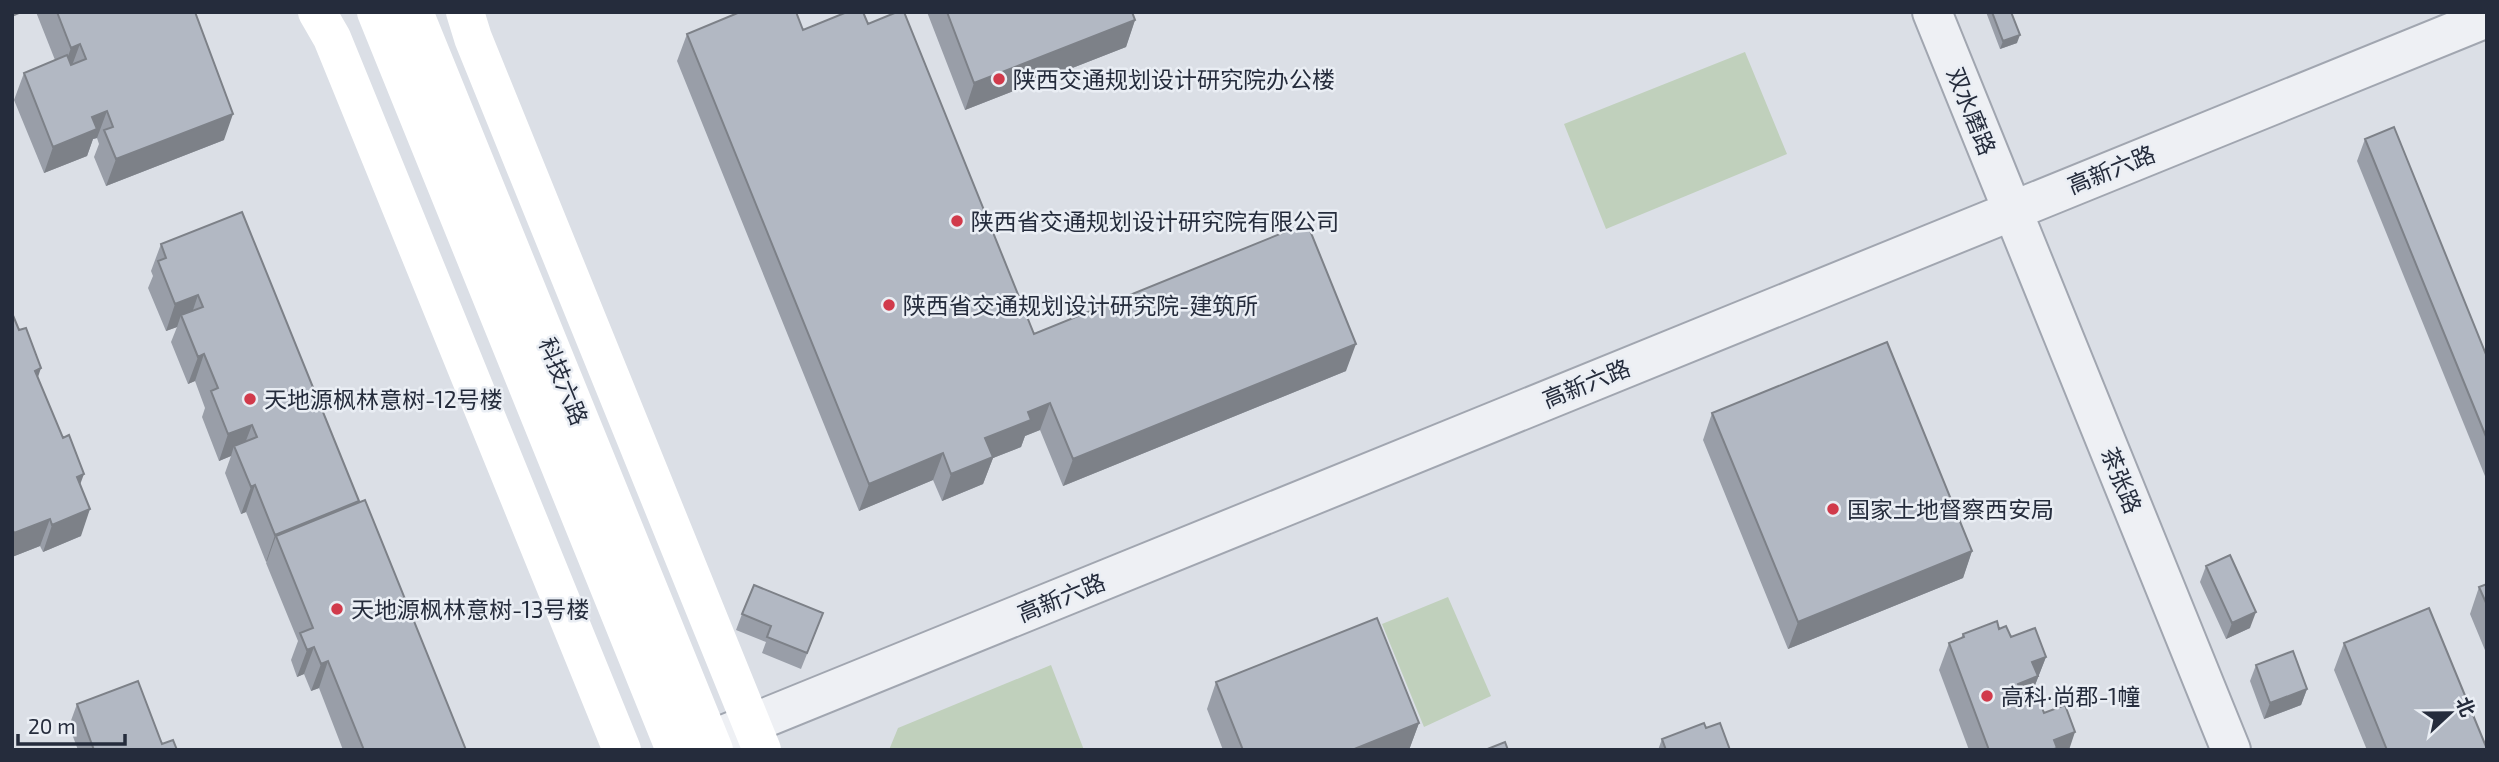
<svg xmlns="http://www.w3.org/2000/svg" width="2499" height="762" viewBox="0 0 2499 762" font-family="'Exo 2','Noto Sans SC',sans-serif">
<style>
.green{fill:#c0d0bc}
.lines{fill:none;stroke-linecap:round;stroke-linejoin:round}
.tertiary-casing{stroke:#a1a6b0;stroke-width:42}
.tertiary{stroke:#eef0f4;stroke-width:38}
.secondary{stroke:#fff;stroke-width:38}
.wall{fill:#999ea8}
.shaded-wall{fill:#7d8188}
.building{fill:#b2b8c3;stroke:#7d8188;stroke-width:2}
.poi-dot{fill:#d13a4b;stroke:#eaeef4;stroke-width:2.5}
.labels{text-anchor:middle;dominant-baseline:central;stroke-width:5;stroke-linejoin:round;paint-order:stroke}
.poi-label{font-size:23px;fill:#252c3c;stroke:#eaeef4;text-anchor:start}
.street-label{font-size:23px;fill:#252c3c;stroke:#eaeef4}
</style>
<rect width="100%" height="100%" fill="#dbdfe6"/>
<path class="green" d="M1745 52 1787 154 1606 229 1564 124Z
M1448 597 1491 696 1424 727 1382 624Z
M1051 665 1084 750H889L898 728Z"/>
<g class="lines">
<g class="tertiary-casing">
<path id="tertiary" d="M1932 12 2231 750
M686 750 2487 18"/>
</g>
<use href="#tertiary" class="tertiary"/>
<path class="secondary" d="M317 12 332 38 622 750
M376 12 675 750
M414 12 714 750
M465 12 473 38 762 750"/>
</g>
<path class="wall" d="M36 12H195L224 140 106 186 94 157 99 144 97 138 93 139 87 156 44 173 14 100 24 73 55 60Z
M927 12H1132L1135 20 1126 47 965 110Z
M1986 12H2011L2017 43 2000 49Z
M868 24 1034 334 1346 371 1063 486 1040 430 1025 436 1021 447 993 458 983 484 942 501 933 480 859 511 677 61 687 34 803 30Z
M2365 139 2487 357V481L2357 161Z
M161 244 358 503 466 750H343L319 688 311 691 304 674 297 677 291 660 298 641 266 563 267 561 266 562 246 512 241 514 225 473 231 456 219 461 202 417 205 408 195 381 188 384 171 342 177 327 166 331 148 288 153 276 151 271Z
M12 313 80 485 81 536 43 552 40 546 12 557Z
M1712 413 1972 551 1963 578 1788 649 1703 440Z
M2206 566 2250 628 2226 639 2200 582Z
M2487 584V655L2470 614 2479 587Z
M742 614 817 629 801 669 762 653 766 642 736 630Z
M1999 629 2046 657 2028 703 2044 713 2069 750H1969L1939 670 1949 643 1961 638 1963 634Z
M2344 643 2487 750H2367L2334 670Z
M2256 665 2307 689 2301 705 2264 719 2250 681Z
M1216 682 1419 723 1409 750H1223L1207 709Z
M77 704 162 744 177 750H78L69 726Z
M1706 728 1730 750H1658L1662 739Z"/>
<path class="shaded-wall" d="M12 12H24L12 17Z
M1135 20 1126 47 965 110 974 83Z
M2020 35 2017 43 2000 49 2003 41Z
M80 44 70 71 61 75 71 48Z
M107 111 97 138 93 139 87 156 44 173 53 147 92 117Z
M233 114 224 140 106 186 116 159Z
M198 295 189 322 181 315 177 327 166 331 175 304Z
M1356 344 1346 371 1063 486 1073 459Z
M204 354 195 381 188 384 198 357Z
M41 368 32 395 35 371Z
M1050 403 1040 430 1025 436 1021 447 993 458 983 484 942 501 951 474 985 438 1028 412Z
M252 425 242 451 234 446 231 456 219 461 228 434Z
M943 453 933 480 859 511 869 484Z
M84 474 74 501 77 477Z
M255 485 246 512 241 514 251 487Z
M359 501 349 528 276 536 267 561 266 562 275 535Z
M90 509 81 536 43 552 52 525Z
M50 519 40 546 12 557V539L14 533Z
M1972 551 1963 578 1788 649 1798 622Z
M2256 612 2250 628 2226 639 2232 623Z
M314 647 304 674 297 677 307 650Z
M2046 657 2028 703 2008 711 2018 684 2032 662Z
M328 661 319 688 311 691 321 664Z
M2307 689 2301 705 2264 719 2270 703Z
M1419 723 1409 750H1352Z
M2075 732 2069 750H2051L2054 740Z"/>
<path class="building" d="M57 12H195L233 114 116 159 104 130 113 127 107 111 92 117 97 129 53 147 24 73 67 55 71 65 86 59 80 44 71 48Z
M740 12H796L803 30 847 12H863L868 24 897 12H904L1034 334 1307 223 1356 344 1073 459 1050 403 1028 412 1031 420 985 438 993 457 951 474 943 453 869 484 687 34Z
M947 12H1132L1135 20 974 83Z
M1992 12H2011L2020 35 2003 41Z
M2394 127 2487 357V439L2365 139Z
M242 212 359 501 275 535 255 485 251 487 234 446 257 437 252 425 228 434 211 391 218 388 204 354 198 357 181 315 203 307 198 295 175 304 158 261 166 258 161 244Z
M12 313 19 330 26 328 41 368 35 371 63 438 69 435 84 474 77 477 90 509 52 525 50 519 14 533 12 528Z
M1887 342 1972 551 1798 622 1712 413Z
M365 500 466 750H364L328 661 321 664 314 647 307 650 300 633 313 628 276 536Z
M2230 555 2256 612 2232 623 2206 566Z
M2487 584V605L2479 587Z
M754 585 823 613 807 653 767 637 771 626 742 614Z
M2429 608 2487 749V750H2387L2344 643Z
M1377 618 1419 723 1352 750H1243L1216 682Z
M1997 621 1999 629 2006 626 2011 637 2035 628 2046 657 2032 662 2038 676 2018 684 2026 705 2039 700 2044 713 2065 705 2075 732 2054 740 2057 748 2052 750H1989L1949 643 1964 637 1963 634Z
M2293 651 2307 689 2270 703 2256 665Z
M138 681 162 744 173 740 177 750H94L77 704Z
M1704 723 1706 728 1720 723 1730 750H1666L1662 739Z
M1505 742 1508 750H1485Z"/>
<g class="poi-dot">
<circle cx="999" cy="79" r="7"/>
<circle cx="957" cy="221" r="7"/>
<circle cx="889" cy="305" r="7"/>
<circle cx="250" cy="399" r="7"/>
<circle cx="1833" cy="509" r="7"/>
<circle cx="337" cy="609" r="7"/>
<circle cx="1987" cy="696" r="7"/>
</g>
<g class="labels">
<g class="poi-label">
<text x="1013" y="79">陕西交通规划设计研究院办公楼</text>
<text x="971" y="221">陕西省交通规划设计研究院有限公司</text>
<text x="903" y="305">陕西省交通规划设计研究院-建筑所</text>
<text x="264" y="399">天地源枫林意树-12号楼</text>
<text x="1847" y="509">国家土地督察西安局</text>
<text x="351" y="609">天地源枫林意树-13号楼</text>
<text x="2001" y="696">高科·尚郡-1幢</text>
</g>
<g class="street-label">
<text transform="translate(1972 111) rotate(68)">双水磨路</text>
<text transform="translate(2111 169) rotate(-22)">高新六路</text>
<text transform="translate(564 381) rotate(68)">科技六路</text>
<text transform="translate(1586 383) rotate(-22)">高新六路</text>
<text transform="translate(2122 480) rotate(68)">茶张路</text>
<text transform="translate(1061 597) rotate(-22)">高新六路</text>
</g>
</g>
<rect width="2499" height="762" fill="none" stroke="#252c3c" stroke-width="28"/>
<g transform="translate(2450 713) rotate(68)" stroke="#eaeef4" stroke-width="5" paint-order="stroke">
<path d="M0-5L12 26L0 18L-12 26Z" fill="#252c3c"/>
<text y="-10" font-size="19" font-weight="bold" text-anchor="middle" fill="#252c3c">北</text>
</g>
<path d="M18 734v10h107v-10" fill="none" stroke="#252c3c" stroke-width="3.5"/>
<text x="28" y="734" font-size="21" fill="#252c3c" stroke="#eaeef4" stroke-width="5" paint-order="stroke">20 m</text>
</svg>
